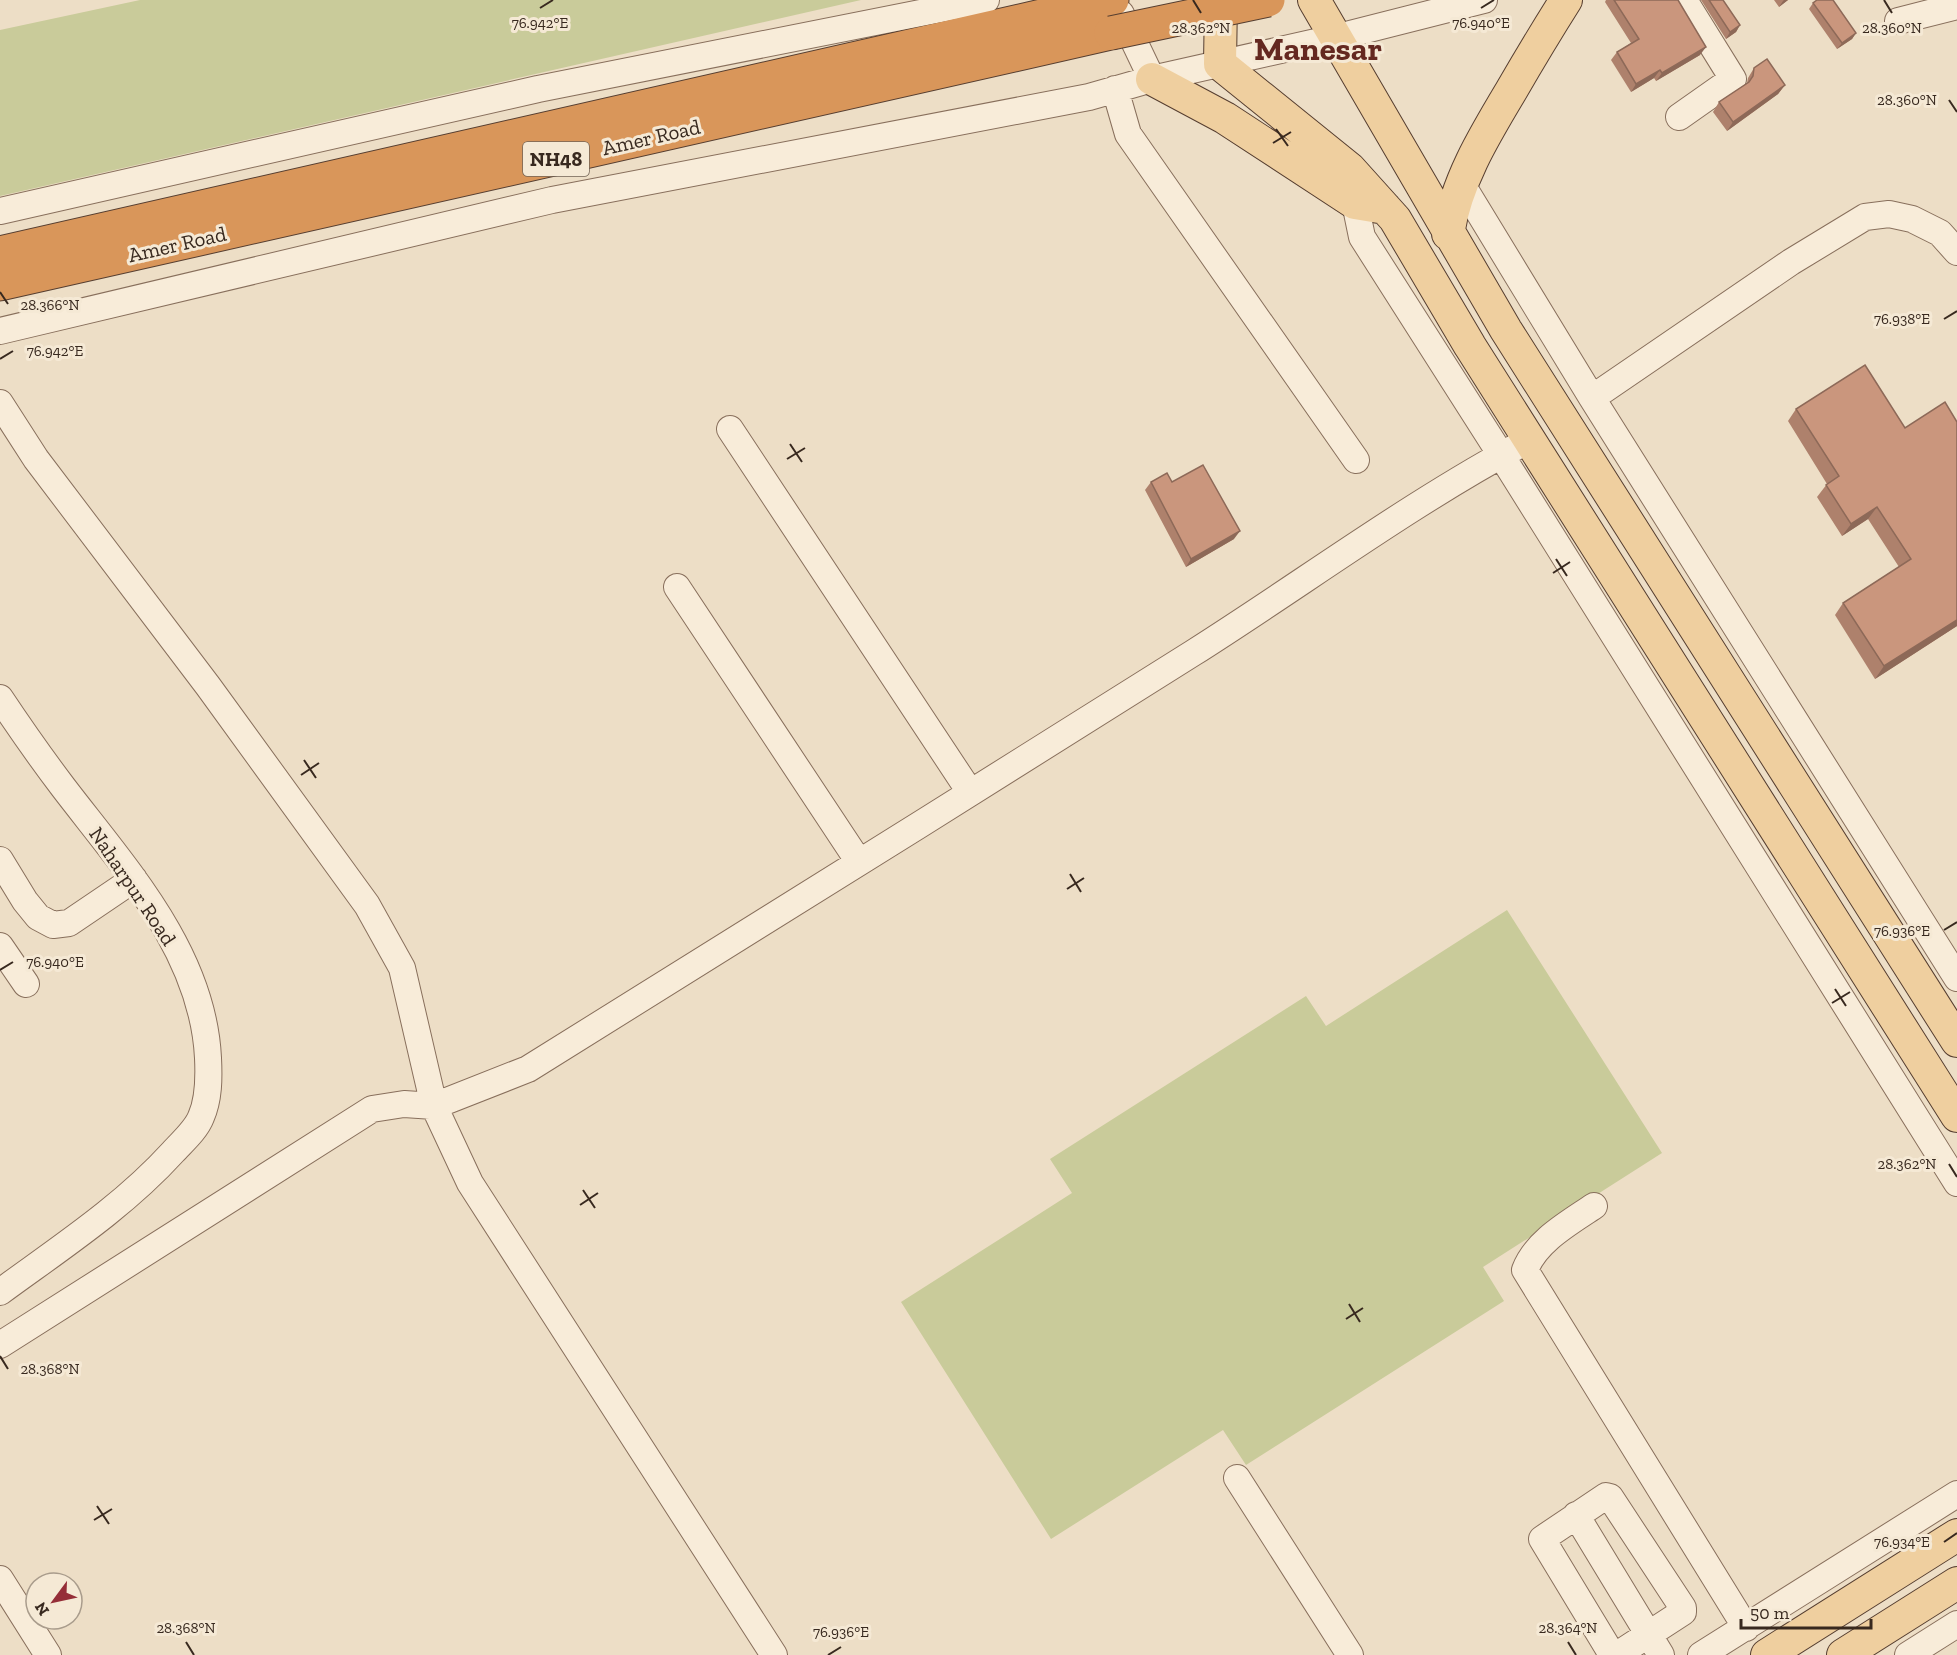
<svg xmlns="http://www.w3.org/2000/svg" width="1957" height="1655" viewBox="0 0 1957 1655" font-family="'Zilla Slab',serif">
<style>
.green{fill:#c9cb9a}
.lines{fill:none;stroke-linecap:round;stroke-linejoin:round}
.minor-casing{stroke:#886f5c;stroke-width:28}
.major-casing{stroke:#563e30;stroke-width:34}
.highway-casing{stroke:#563e30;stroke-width:35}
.minor{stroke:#f8ecd9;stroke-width:26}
.major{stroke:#efcf9f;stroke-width:32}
.highway{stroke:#d9965a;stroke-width:33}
.highway-bridge-casing{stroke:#563e30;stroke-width:35;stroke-linecap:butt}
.highway-bridge{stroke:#d9965a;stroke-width:33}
.wall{fill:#ae816c}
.shaded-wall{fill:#8d6958}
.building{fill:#ca967d;stroke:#8d6958;stroke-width:1.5}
.ticks{fill:none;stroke:#38291f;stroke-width:2}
.labels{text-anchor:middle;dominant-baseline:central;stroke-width:6;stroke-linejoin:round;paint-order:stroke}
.shield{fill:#f5e9d5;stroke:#716356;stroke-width:1.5}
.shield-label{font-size:20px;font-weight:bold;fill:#38291f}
.street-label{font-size:21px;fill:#38291f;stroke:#f5e9d5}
.town-label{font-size:33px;font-weight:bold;fill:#642820;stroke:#f5e9d5}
.ticks-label{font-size:15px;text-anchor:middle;fill:#38291f;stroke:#f5e9d5;stroke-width:6;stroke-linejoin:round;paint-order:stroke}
</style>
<rect width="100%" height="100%" fill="#eddec6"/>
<path class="green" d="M140 0H861L0 196V30Z
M1507 910 1662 1153 1483 1267 1504 1301 1246 1465 1223 1430 1051 1539 901 1302 1072 1193 1050 1159 1306 996 1326 1026Z"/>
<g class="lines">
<g class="minor-casing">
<path id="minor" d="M1121 14 1152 79
M1898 21 1957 6
M1115 89 1128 134 1356 460
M1679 117 1733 79 1684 0
M1461 183 1592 398 1957 978
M1355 203 1362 237 1501 455 1957 1183
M0 211 538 89 986 0
M0 331 552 200 1089 97 1152 79 1334 38 1484 0
M1592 398 1791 262 1865 217 1889 214 1912 219 1940 233 1957 252
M0 403 36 459 208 686 367 905 402 968 434 1106 470 1183 774 1655
M730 429 970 792
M677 587 859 862
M0 698C20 728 41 758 63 787 124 867 203 952 208 1058 209 1078 209 1099 201 1117 196 1130 182 1142 173 1152 123 1207 60 1248 0 1292
M0 860 25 901 38 917 53 925 69 923 134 879
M0 946 26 984
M1594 1206C1569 1223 1536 1241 1525 1270L1746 1628
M0 1345 372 1109 404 1104 434 1106 528 1069C750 930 972 793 1193 653 1305 582 1412 502 1529 440
M1237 1478 1350 1655
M1606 1496 1610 1497 1683 1608V1612L1617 1655 1611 1653 1542 1539Z
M1576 1515 1661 1655
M0 1579 48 1655
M1701 1655 1957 1494
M1908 1655 1957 1624"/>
</g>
<g class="major-casing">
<path id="major" d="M1221 0 1220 64 1350 169 1395 219 1470 346 1957 1116
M1314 0 1506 330 1957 1041
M1152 79 1225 118 1355 203 1385 208
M1448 234C1456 182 1484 136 1511 91 1529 60 1547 30 1566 0
M1767 1655 1957 1535
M1843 1655 1957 1583"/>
</g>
<g class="highway-casing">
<path id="highway" d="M0 253 1112 0
M0 284 1111 33"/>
</g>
<use href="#minor" class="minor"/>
<use href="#major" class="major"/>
<use href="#highway" class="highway"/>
<g class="highway-bridge-casing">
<path id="highway-bridge" d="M1111 33 1268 0"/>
</g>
<use href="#highway-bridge" class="highway-bridge"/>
</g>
<path class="wall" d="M1606 0H1678L1700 55 1656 81 1654 78 1631 92 1611 60 1617 52 1631 43 1605 2Z
M1701 0H1723L1740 25 1736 32 1726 39Z
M1774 0H1788L1779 7Z
M1813 3 1856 33 1852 39 1837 49 1809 9Z
M1754 68 1785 85 1778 94 1727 131 1713 112 1719 102 1747 83 1748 78Z
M1796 409 1905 428 1957 422V626L1875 679 1835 615 1843 603 1899 567 1868 519 1842 536 1817 497 1827 484 1788 421Z
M1151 482H1172L1234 539 1186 567 1145 490Z"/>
<path class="shaded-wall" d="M1784 0H1788L1779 7 1783 1Z
M1740 25 1736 32 1726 39 1730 32Z
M1856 33 1852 39 1837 49 1842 43Z
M1706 47 1700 55 1656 81 1662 73Z
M1660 70 1654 78 1631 92 1636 84Z
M1785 85 1778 94 1727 131 1733 122Z
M1877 507 1868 519 1842 536 1851 524Z
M1240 531 1234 539 1186 567 1191 559Z
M1957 620V626L1875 679 1884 666Z"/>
<path class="building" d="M1614 0H1678L1706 47 1662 73 1660 70 1636 84 1617 52 1639 39Z
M1709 0H1723L1740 25 1730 32Z
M1817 0H1833L1856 33 1842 43 1813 3Z
M1767 59 1785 85 1733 122 1719 102 1749 82 1753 76 1754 68Z
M1865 365 1905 428 1945 402 1957 422V620L1884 666 1843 603 1911 559 1877 507 1851 524 1826 485 1839 476 1796 409Z
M1203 465 1240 531 1191 559 1151 482 1167 473 1172 482Z"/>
<path class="ticks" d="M1193 0 1201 13M1884 0 1892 13M540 8 553 0M1481 8 1494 0M1949 100 1957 112M1276 129 1288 146M1273 143 1291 132M0 292 8 304M1944 319 1957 311M0 359 13 351M790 444 802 462M787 459 805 448M1556 559 1567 576M1553 573 1570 562M304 760 316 778M301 775 319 763M1070 874 1081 892M1067 889 1084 878M1944 930 1957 922M0 970 13 962M1835 989 1846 1006M1832 1003 1850 992M1949 1164 1957 1177M583 1190 595 1208M580 1205 598 1193M1349 1304 1360 1322M1346 1319 1363 1308M0 1356 8 1369M97 1506 109 1524M94 1520 112 1509M1944 1542 1957 1533M186 1642 194 1655M1568 1642 1576 1655M828 1655 841 1647"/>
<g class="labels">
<rect class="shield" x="523" y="142" width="66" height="34" rx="4.5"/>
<g class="shield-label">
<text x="556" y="159">NH48</text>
</g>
<g class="street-label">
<text transform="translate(651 137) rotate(-13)">Amer Road</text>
<text transform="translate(177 244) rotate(-13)">Amer Road</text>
<text transform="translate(133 886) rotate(56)">Naharpur Road</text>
</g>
<g class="town-label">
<text x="1318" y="48">Manesar</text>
</g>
</g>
<g class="ticks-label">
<text x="540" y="28">76.942°E</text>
<text x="1481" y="28">76.940°E</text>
<text x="1892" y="33">28.360°N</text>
<text x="1201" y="33">28.362°N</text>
<text x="1907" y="105">28.360°N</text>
<text x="50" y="310">28.366°N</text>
<text x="1902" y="324">76.938°E</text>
<text x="55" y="356">76.942°E</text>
<text x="1902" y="936">76.936°E</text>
<text x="55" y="967">76.940°E</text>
<text x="1907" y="1169">28.362°N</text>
<text x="50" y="1374">28.368°N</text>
<text x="1902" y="1547">76.934°E</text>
<text x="186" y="1633">28.368°N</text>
<text x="1568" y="1633">28.364°N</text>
<text x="841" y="1637">76.936°E</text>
</g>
<g transform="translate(54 1601) rotate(237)"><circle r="28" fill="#f5e9d5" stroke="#a99c8c" stroke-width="1.5"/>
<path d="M0-4.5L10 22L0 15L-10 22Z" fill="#952e38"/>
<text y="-9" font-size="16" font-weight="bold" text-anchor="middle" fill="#38291f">N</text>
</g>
<path d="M1741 1619v9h130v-9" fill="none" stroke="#38291f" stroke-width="3"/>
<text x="1750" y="1619" font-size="18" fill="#38291f" stroke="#f5e9d5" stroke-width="4.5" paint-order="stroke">50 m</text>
</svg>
